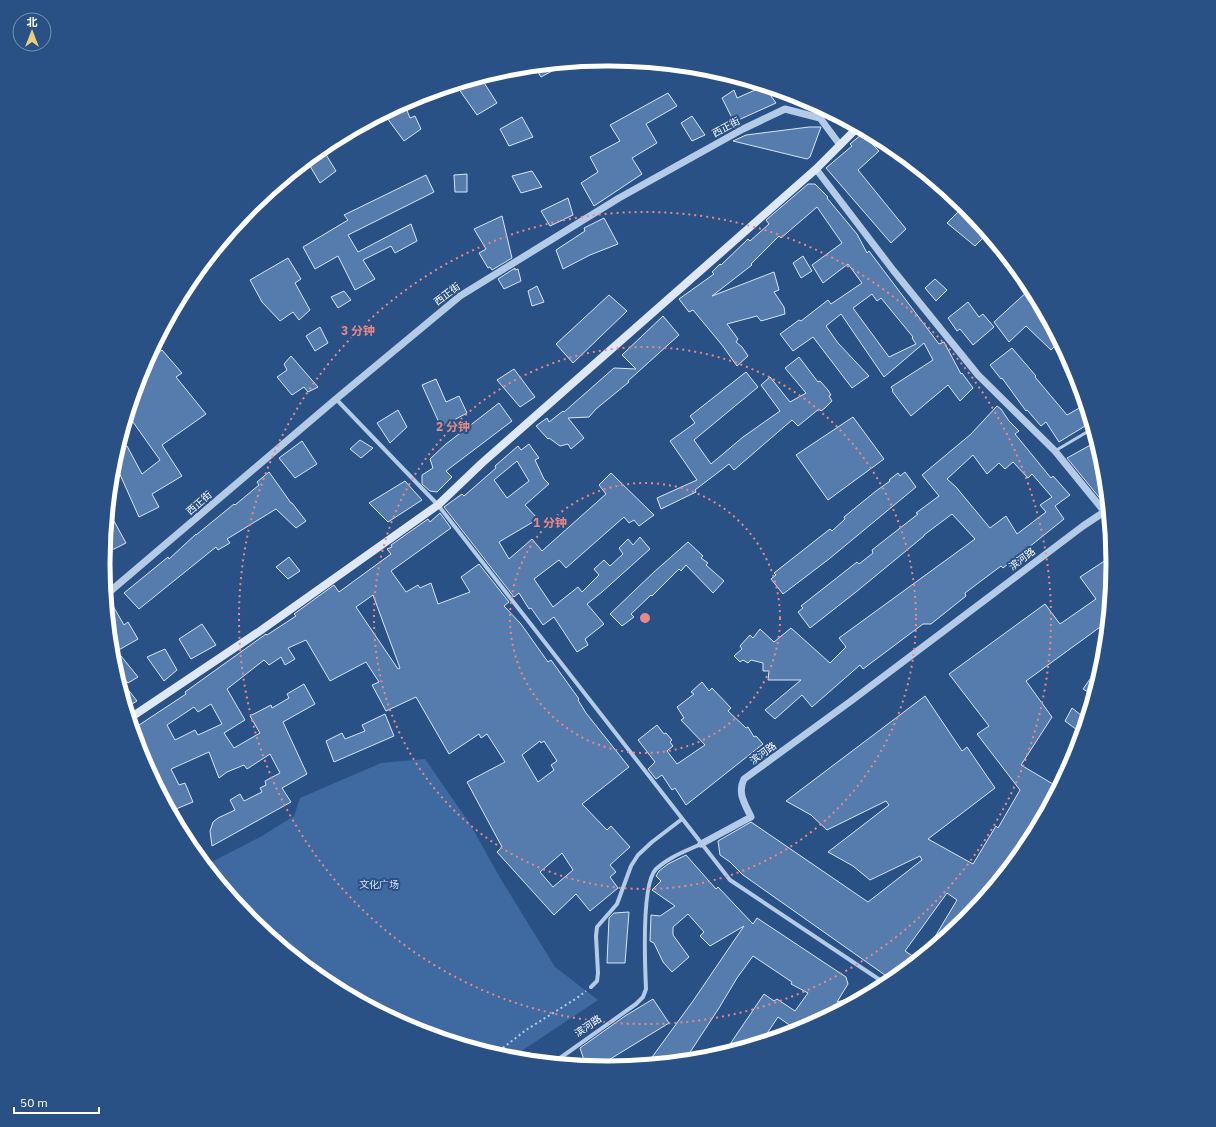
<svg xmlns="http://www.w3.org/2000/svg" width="1216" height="1127" viewBox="0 0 1216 1127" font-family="'IBM Plex Sans','Noto Sans SC',sans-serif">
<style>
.green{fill:#3e6aa1}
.building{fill:#567cae;stroke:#d7e5f6;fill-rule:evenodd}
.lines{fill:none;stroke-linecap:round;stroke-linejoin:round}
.path{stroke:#b4cbe7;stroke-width:2;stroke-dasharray:2 3;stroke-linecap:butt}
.service{stroke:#b4cbe7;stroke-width:3}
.minor{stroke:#b4cbe7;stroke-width:4}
.tertiary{stroke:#b4cbe7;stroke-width:7}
.secondary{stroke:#dee8f7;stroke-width:8}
.ring{fill:none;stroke:#e88989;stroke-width:2;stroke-dasharray:2 4}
.labels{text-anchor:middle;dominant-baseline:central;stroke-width:4;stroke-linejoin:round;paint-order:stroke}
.street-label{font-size:10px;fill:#fff;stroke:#295185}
.park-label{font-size:10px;fill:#d7e5f6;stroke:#295185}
.rim{fill:none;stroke:#fff;stroke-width:5}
.centre{fill:#e88989;stroke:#295185;stroke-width:2}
.ring-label{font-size:12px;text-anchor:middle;font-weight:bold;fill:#e88989;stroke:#295185;stroke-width:4;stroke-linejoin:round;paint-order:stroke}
</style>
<rect width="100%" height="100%" fill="#295185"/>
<path class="green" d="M425 759 470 824 499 876 555 967 598 1000 511 1058 415 1030 328 983 251 920 206 865 262 836 294 816 300 798 381 763Z"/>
<path class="building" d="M567 63 541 77 534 66Z
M481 78 497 103 477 115 456 85Z
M764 86 776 103 734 122 722 98 734 90 737 98Z
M668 93 677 106 646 124 657 143 632 158 642 174 594 206 581 183 598 172 590 157 620 141 610 125Z
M404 103 410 118 415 116 421 129 404 141 384 114Z
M692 116 705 135 692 141 681 123Z
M522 117 533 137 509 146 500 129Z
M809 127H821L810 157 807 159 733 141 746 135Z
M862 134 879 151 858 170 906 229 891 243 826 168 852 146 850 144Z
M322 148 336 171 320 183 307 161Z
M532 171 542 187 521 193 512 176Z
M467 174V192H455L454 175Z
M426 175 434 192 348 235 358 252 411 224 417 241 395 253 391 246 363 260 375 279 355 290 338 256 315 269 303 247 348 220 344 215Z
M808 184H815L828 197 827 198 857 234 867 253 869 251 939 344 944 342 961 374 962 373 973 388 960 401 948 385 911 416 892 391 893 390 891 387 933 360 924 343 884 377 841 314 826 326 838 343 869 376 852 388 813 337 793 351 780 334 799 320 801 321 828 300 831 304 862 283 848 264 823 283 812 265 842 243 817 207 781 238 779 236 751 264 752 265 712 296 774 272 779 290 774 292 784 307 785 314 761 321 757 316 727 324 738 339 736 342 742 347 748 356 737 366 722 345 693 310 689 312 679 299 714 274 712 272 720 264 721 265 748 239 750 241 769 224 766 220ZM872 294 877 301 881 298 913 337 912 338 916 344 889 357 853 308Z
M568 198 573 215 550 226 541 211Z
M964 206 987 234 975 246 947 223Z
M502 216 512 258 492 270 490 267 488 268 479 253 486 249 474 229Z
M604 218 618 244 590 255 563 269 556 250 585 231 584 228Z
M803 256 812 271 801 278 793 263Z
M288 258 301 279 295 283 310 310 299 320 293 312 280 321 262 302 250 280Z
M515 268V270L518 269 521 281 504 289 498 279Z
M935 279 947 290 936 301 925 288Z
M537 286 544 302 532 306 528 291Z
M1030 289 1059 342 1051 350 1026 326 1009 342 994 322Z
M344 291 351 300 338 308 331 297Z
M609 295 627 311 573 363 556 344Z
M968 302 979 317 983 314 994 327 973 345 960 329 957 331 948 318Z
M663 316 679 335 628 381 629 382 596 409 589 417 568 418 584 438 571 449 568 444 560 446 549 438 548 439 536 426 547 418 549 422 563 411 564 412 614 368 636 369 622 355Z
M320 327 328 343 315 351 306 336Z
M1012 348 1036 376 1035 377 1067 415 1081 407 1090 423 1059 442 1046 422 1041 426 1027 410 1026 411 1002 378 1001 379 990 365Z
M162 350 182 373 176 377 206 414 162 445 182 476 152 494 159 507 139 517 114 461 118 450 127 446 142 474 160 460 128 415 142 370 148 360Z
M291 356 318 387 308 392 304 387 292 395 277 377 287 370 284 364Z
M799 357 818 382 820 381 828 390 831 395 829 396 832 401 825 408 821 411 819 409 798 426 792 420 734 470 729 464 695 490 696 492 661 509 657 498 697 480 670 441 695 423 690 416 746 372 758 387 694 440 711 464 743 437 780 411 761 385 770 377 790 402 806 393 785 368Z
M514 369 535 397 520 407 497 380Z
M436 379 446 402 459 396 467 413 441 427 422 385Z
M499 403 512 421 446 471 452 477 437 492 430 491 422 484V475L433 468 430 459 446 444Z
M997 406 1001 409 1009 421 1019 431 1015 434 1051 478 1053 476 1070 495 1055 506 1064 519 1003 568 1001 566 965 593 966 596 931 624H923L863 669 860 665 812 707 802 695 775 719 765 710 801 680H768L769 671H763V663L751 660 748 663 743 660 740 662 734 656 742 649 740 646 750 635 753 638 760 629 774 642 791 628 830 663 846 647 839 638 975 539 952 514 924 535V536L856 592 810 628 798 612 803 608 801 606 857 562 859 564 873 553 872 550 918 514 916 513 939 496 922 475 971 434ZM973 455 987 474 999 463 1005 469 1013 462 1028 478 1032 474 1052 497 1040 505 1046 512 1017 534 1006 516 990 528 956 487 947 479Z
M398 410 407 427 390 443 377 423Z
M853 417 884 459 828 500 796 455Z
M360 440 373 448 361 458 350 449Z
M302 441 317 464 295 478 279 458Z
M1096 442 1103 465 1107 507 1067 458Z
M529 444 539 458 535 460 544 479 549 484 525 505 538 519 499 542 509 559 532 539 542 551 606 494 599 485 611 473 654 515 639 526 634 520 629 523 624 517 566 568 559 560 534 579 553 607 578 587 582 592 599 575 594 569 604 560 610 566 623 554 619 548 628 539 633 545 640 537 650 549 602 592 587 604 604 624 585 639 588 645 577 652 554 617 543 625 531 608 529 609 519 593 514 597 444 507 462 494 464 496 496 468 495 466 518 446 521 450ZM517 461 529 481 507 498 494 480Z
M269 472 291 503H292L306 521 296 528 276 509 227 539 230 543 218 550 216 547 139 609 124 593 168 557 169 559 196 534V535L234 504 235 505 259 485 257 482Z
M905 472 916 487 829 559 783 594 771 579 776 575 774 573 830 529 832 531 845 519 844 517 876 491 890 481 889 480 898 473 900 476Z
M405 481 422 500 388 522 369 503Z
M440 513 451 528 391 571 406 592 418 585 420 588 431 583 438 604 470 592 461 577 479 564 509 602 504 606 521 624 548 662 551 660 579 699 578 700 586 713 629 767 582 804 607 830 611 826 630 847 610 865 616 872 610 877 618 888 590 911 576 894 554 915 497 852 502 847 467 782 505 762 487 734 481 738 479 734 449 754 416 697 386 711 372 685 379 682 366 662 330 681 306 640 288 648 295 659 285 665 281 657 269 665 264 660 227 689 245 720 224 733 234 748 260 733 250 716 271 705 272 708 289 698 287 694 304 684 315 704 283 722 307 774 282 788 291 802 212 846 210 831 213 822 218 818 235 810 230 800 240 794 244 801 262 792 260 788 266 785 265 781 280 773 270 754 247 769 244 765 227 772 219 778 209 752 171 769 179 785 185 783 193 802 171 811 155 780 159 778 139 748 133 729 186 694 185 692 266 634 267 635 296 616 294 614 334 585 339 592 391 554 387 549 392 547 391 545 428 519 430 522ZM373 595 400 668 398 669 356 607ZM211 704 222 724 198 735 195 730 175 740 167 725 194 707 198 712ZM540 741 541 743 544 741 557 761 551 765 554 770 538 782 522 755ZM562 853 573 870 553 887 540 872Z
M114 521 126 543 112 550 106 536 107 525Z
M688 542 703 556 701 558 708 563 706 565 724 581 713 593 686 565 681 571 679 569 652 596 651 595 631 614 634 617 622 626 610 614 654 572Z
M1112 556V564L1107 622 1026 681 1052 717 1021 765 1058 787 1027 844 965 920 928 951 927 950 957 900 947 893 905 951 917 959 892 980 743 875 730 862 720 855 718 841 751 822 868 902 922 860 920 856 870 880 853 866 828 852 889 805 886 801 827 830 811 815 786 801 925 696 962 751 967 747 995 788 928 839 973 864 996 826 998 828 1020 790 977 734 989 726 949 674 1045 604 1060 624 1096 599 1080 577Z
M289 557 300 571 288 579 276 567Z
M107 599H109L124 625 128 622 138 639 117 651 138 677 128 683 115 668 113 662Z
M202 624 216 645 191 659 179 639Z
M165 649 177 670 164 681 147 657Z
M1100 665 1102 666 1093 695 1083 689Z
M119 678 137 701 127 707 118 679Z
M702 682 709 691 712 688 731 708 728 711 746 728 748 727 754 737 756 736 763 744 686 805 675 788 672 790 662 775 656 779 648 769 655 762 638 740 657 725 664 734 666 733 672 740 670 742 673 746 667 751 677 764 705 745 681 720 684 718 677 707 694 694 691 692Z
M1072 708 1086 719 1081 733 1065 721Z
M385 714 394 736 334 762 326 741 342 733 345 739 365 731 362 725Z
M686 855 716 889 718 887 753 924 757 918 846 977 848 984 837 1002 855 997 856 1000 798 1031 778 1017 762 1041 724 1053 764 994 774 1001 777 999 795 1011 808 993 791 984 792 982 753 956 737 978 719 1008 685 1060 647 1064 693 1001 744 926 710 946 700 936 704 932 688 914 673 927V935L689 957 672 972 663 962 654 943 650 941 651 915 660 916 675 906 652 890 661 881 656 876 659 871 668 864Z
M629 912 625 963H607L609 918 614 913Z
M653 999 669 1023 607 1061 617 1067 608 1068 583 1066 584 1060 580 1048 625 1016Z"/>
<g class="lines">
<path class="path" d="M495 1054 526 1030 577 998 586 991"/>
<path class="service" d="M1055 451 1092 429"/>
<path class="minor" d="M336 399 438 505 730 880 886 984
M591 987 597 981 598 973 596 936 597 927 617 904 631 866 638 855 652 842 682 819
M553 1063 636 1004 643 997 646 989C645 966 641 884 656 869 669 857 686 851 701 844"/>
<path class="tertiary" d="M816 169 893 270 978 375 1055 451 1108 516
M107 594 336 399 460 296 619 198 743 129 785 109 820 118 840 145
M701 844 751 817C745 804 737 793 744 779L851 701 1083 526 1104 512"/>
<path class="secondary" d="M130 718 260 631 438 505 482 463 816 169 857 128"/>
</g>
<g class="ring">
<circle cx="645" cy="618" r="135"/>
<circle cx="645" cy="618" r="271"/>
<circle cx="645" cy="618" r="406"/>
</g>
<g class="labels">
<g class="street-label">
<text transform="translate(726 127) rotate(-28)">西正街</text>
<text transform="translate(447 294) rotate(-37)">西正街</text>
<text transform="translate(199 503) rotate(-41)">西正街</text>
<text transform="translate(1022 559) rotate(-37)">滨河路</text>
<text transform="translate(763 753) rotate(-36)">滨河路</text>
<text transform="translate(588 1026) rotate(-34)">滨河路</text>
</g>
<g class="park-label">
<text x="379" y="884">文化广场</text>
</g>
</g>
<path d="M0 0H1216V1127H0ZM607 66H609A497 497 0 0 1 1106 563V564A497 497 0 0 1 609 1061H607A497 497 0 0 1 110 564V563A497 497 0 0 1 607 66Z" fill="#295185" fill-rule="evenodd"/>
<path class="rim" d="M607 66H609A497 497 0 0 1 1106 563V564A497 497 0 0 1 609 1061H607A497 497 0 0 1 110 564V563A497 497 0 0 1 607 66Z"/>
<circle cx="645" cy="618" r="6" class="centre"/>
<g class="ring-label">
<text x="358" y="335">3 分钟</text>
<text x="453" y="431">2 分钟</text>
<text x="550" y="527">1 分钟</text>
</g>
<g transform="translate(32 32)"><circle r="19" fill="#295185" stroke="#7f97b6"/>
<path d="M0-3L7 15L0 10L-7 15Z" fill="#eece7b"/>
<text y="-6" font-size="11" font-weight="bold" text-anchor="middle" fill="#ffffff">北</text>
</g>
<path d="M14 1107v6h85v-6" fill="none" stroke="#ffffff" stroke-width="2"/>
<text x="20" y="1107" font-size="12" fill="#ffffff" stroke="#295185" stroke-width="3" paint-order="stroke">50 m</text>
</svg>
